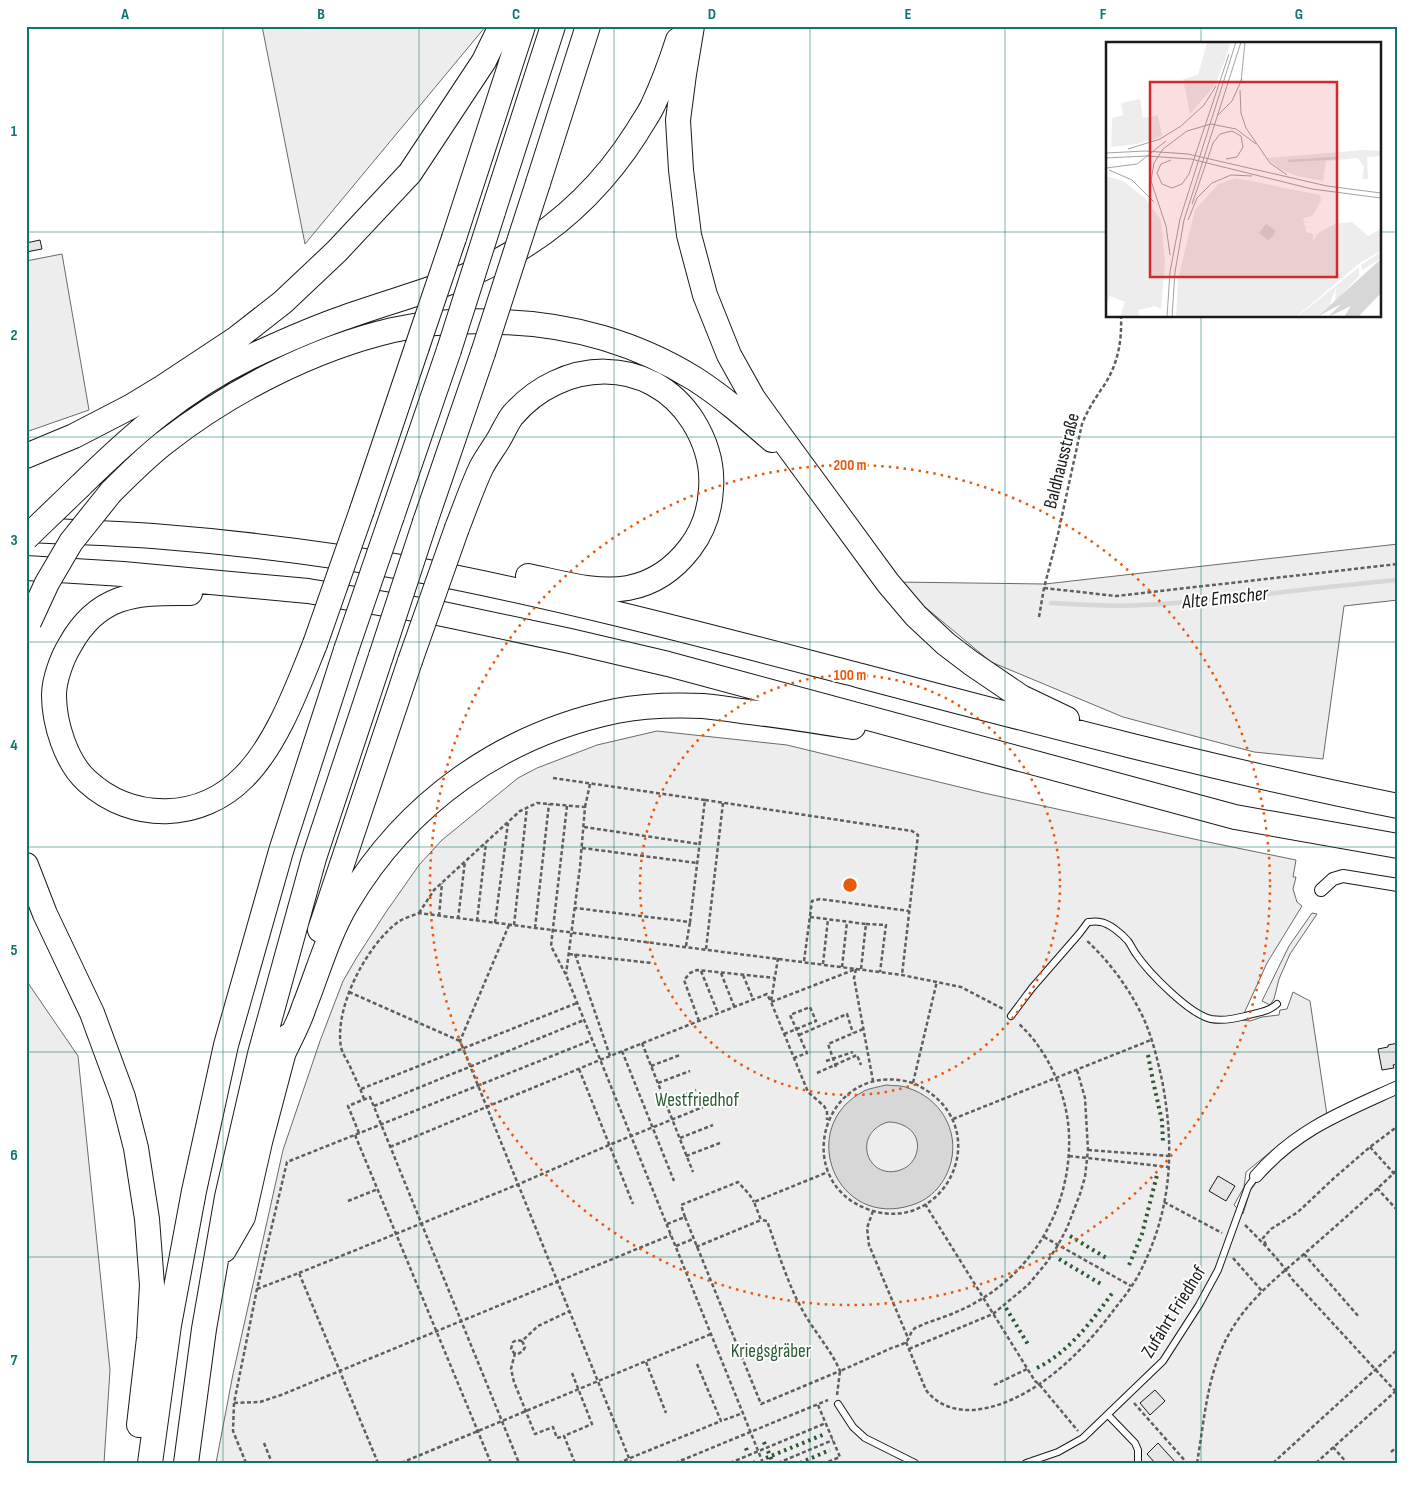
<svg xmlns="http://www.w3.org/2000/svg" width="1424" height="1489" viewBox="0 0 1424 1489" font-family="'Sofia Sans Condensed',sans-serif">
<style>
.built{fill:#ededed;stroke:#6a6a6a}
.water{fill:#d7d7d7;stroke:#6a6a6a;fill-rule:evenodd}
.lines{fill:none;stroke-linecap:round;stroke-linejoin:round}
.stream{stroke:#d7d7d7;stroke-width:4.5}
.building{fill:#e6e6e6;stroke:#1a1a1a}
.lane-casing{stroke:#1a1a1a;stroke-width:8}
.street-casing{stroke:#1a1a1a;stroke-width:14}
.highway-casing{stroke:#1a1a1a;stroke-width:26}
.path{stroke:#5f5f5f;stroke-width:2.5;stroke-dasharray:4 2.5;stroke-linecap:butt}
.lane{stroke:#fff;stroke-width:6}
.street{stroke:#fff;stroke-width:12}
.highway{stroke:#fff;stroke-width:24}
.highway-bridge-casing{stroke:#1a1a1a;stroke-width:26;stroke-linecap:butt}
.highway-bridge{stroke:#fff;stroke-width:24}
.hedge{stroke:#2b5a34;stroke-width:4;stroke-dasharray:2.5 4;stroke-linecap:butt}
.grid{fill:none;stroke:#0f766e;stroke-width:1;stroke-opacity:0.55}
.ring{fill:none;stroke:#e8590c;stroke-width:2.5;stroke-dasharray:2.5 5}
.labels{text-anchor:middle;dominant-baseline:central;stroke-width:4;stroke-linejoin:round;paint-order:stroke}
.street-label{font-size:19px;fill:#1a1a1a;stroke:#fff}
.park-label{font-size:19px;fill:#2b5a34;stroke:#fff}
.water-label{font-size:20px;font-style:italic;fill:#1a1a1a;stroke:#fff}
.inset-river{fill:none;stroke:#d7d7d7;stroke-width:2.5}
.inset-road{fill:none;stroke:#a3a3a3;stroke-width:1}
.view{fill:#d62828;fill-opacity:0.15;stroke:#d62828;stroke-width:2.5}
.inset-edge{fill:none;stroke:#1a1a1a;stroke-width:2.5}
.centre{fill:#e8590c;stroke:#fff;stroke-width:2.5}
.ring-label{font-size:15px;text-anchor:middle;font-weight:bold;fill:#e8590c;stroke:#fff;stroke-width:4;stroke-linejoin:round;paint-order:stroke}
.neatline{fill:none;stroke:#0f766e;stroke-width:2}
.grid-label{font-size:16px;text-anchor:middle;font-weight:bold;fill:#0f766e}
</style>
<rect width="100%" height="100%" fill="#fff"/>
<path class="built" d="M262 26H486L305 244Z
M62 254 89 410 26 432V261Z
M1398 544V600L1344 606 1323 759 1254 752 1123 717 991 662 895 582 1045 584Z
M657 731 787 745 984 793 1203 841 1296 860 1293 877H1296L1293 889 1297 902 1302 906 1267 963 1241 1020 1250 1021 1262 1017 1279 1015 1280 1010 1287 1009 1293 992 1310 1001 1327 1115 1280 1144 1246 1172 1244 1187 1234 1205 1243 1214 1250 1191 1265 1170 1311 1133 1398 1091V1463H216L233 1374 283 1150 320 1041 343 981 357 957 386 912 419 865 442 840 518 778 537 768 597 745Z
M1312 913 1317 914 1290 954 1279 979 1274 999 1270 1005 1262 1001 1289 946Z
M26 980 78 1056 110 1370 104 1463H26Z"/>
<path class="water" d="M886 1085C893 1086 902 1085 908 1088 940 1098 959 1130 951 1162 946 1182 932 1199 912 1205 836 1230 795 1127 864 1091 870 1088 879 1087 886 1085ZM888 1122C908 1122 924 1137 915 1157 911 1165 905 1169 897 1171 866 1178 852 1133 888 1122Z"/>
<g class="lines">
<path class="stream" d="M1051 603C1082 605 1112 607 1143 605 1228 601 1313 587 1398 580"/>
</g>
<path class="building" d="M40 240 42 249 26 252V243Z
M1398 1043V1064L1393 1065 1394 1068 1382 1070 1378 1049 1388 1047V1045Z
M1218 1176 1235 1186 1226 1201 1209 1191Z
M1155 1390 1165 1401 1150 1415 1140 1403Z
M1158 1443 1176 1463H1155L1147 1454Z"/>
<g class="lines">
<g class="lane-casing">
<path id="lane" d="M1011 1016 1032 988 1079 934 1088 922C1092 922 1096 921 1100 922 1109 923 1122 934 1128 941 1131 945 1133 950 1136 954 1149 973 1189 1014 1211 1019 1222 1021 1234 1019 1245 1016 1255 1013 1269 1012 1277 1004
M838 1404 853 1427 865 1438 915 1463
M1108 1415 1135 1443 1138 1450V1463
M1026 1463 1058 1452 1083 1438 1163 1361 1199 1305 1218 1270 1248 1187 1256 1176"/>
</g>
<g class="street-casing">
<path id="street" d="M1321 890 1333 879 1343 876 1398 885
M1256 1176C1297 1129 1343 1112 1398 1087"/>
</g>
<g class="highway-casing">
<path id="highway" d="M692 26 684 74 678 120 681 170 689 235 705 295 729 355 753 398 776 430 888 583 916 616 946 644 971 663 1021 697 1067 719
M538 183 588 26
M493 212 553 26
M454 238 523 26
M26 456 74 436 130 407 163 387 237 338 283 302 337 251 410 173 484 61 501 26
M80 486C133 434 183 390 250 357 280 343 311 329 343 318 382 304 422 293 461 278 536 248 594 200 637 132 642 123 649 114 653 105 663 84 671 62 678 40
M111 492C128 475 145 458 164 443 229 392 312 349 393 330 428 322 465 320 502 322 570 324 637 343 695 379 723 397 748 419 772 440
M362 510 417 347
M392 516 449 350
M425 522 483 353
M457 528C465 508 472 487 481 468 486 458 493 449 499 439 503 432 507 423 512 416 561 358 650 354 693 421 706 442 713 464 711 489 710 510 703 531 690 548 674 569 655 583 628 588 597 594 558 582 528 576
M26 530C68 532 111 533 153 536 242 543 331 554 418 570 564 598 707 636 850 673 1032 721 1213 769 1398 806
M26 568 123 574 308 591 438 613 570 641 668 664 1235 817 1398 846
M190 593C166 593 142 592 119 600 97 608 81 625 70 645 62 658 54 680 54 695 54 723 66 762 87 781 133 823 201 821 244 777 277 744 298 686 315 644
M26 865 45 914 92 1013 123 1097 136 1148 147 1219 152 1285 149 1338 139 1425
M320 930 410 661
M284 1052C291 1037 299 1023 304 1007 318 972 328 935 347 903 407 802 502 735 616 711 641 706 677 705 703 706 715 707 728 709 741 711 778 715 815 721 853 727
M224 1250 243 1217 260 1142 288 1036
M150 1463 169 1325 194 1191 226 1045 281 851 346 650
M186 1463 204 1329 227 1197 260 1054 314 858 381 656"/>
</g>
<path class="path" d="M1044 588 1116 596 1398 564
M1039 617 1044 588 1058 534 1082 424C1088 409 1096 397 1105 384 1118 363 1122 341 1121 316
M553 778 705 800 690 922 575 908
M705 800 912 831 918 835 902 975
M567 806 551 946 566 975 763 1463
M585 807 590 784
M584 827 699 844
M582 848 697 863
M419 913 434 890 520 811 537 803 585 807 580 867 566 974
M439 916 442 883
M810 917 866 924 861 969
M458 919 465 861
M477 921 486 843
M495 923 508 823
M866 924 886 925 880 972
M509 925 460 1041 631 1463
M514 925 527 807
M535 928 549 804
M686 946 690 922
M706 949 723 803
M569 954 652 963
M575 954 610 1056
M778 958 771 1002 808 1092 824 1106 827 1111V1120
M804 961 812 901 820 899 909 911
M823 964 828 919
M842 967 847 922
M701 971 718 1013
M721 973 734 1006
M743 975 753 999
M349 992 460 1041
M699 1021 684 980 690 973 697 970 775 978
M784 1034 816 1021 810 1007 790 1015C796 1028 801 1040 807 1053L794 1058
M799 1035 847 1014 853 1033
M642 1043 693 1172
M622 1051 674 1181
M826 1061 853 1052
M651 1066 680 1055
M836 1067 828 1044 863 1029
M579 1069 633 1204
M817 1073 857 1055 861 1065
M658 1083 690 1071
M913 1083C824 1057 787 1182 870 1210 948 1236 1000 1122 913 1083L937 981
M361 1089 577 1003
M364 1099C360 1087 354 1076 349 1064 346 1059 342 1052 341 1047 334 1007 367 945 398 922 404 918 412 916 419 913L856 969 854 978 873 1081
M665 1102 696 1090
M374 1106 584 1020
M953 1119 1151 1040
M359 1133 348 1106 370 1097 519 1463
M355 1135 491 1463
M680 1138 713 1125
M390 1147 600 1060 767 994 771 1002 856 969 902 975 961 987 1005 1010
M1370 1147 1398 1178
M1088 1150 1170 1156
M686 1156 720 1143
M1069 1156 1169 1167
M1377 1188 1398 1211
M348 1201 378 1189
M1164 1202 1222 1233
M925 1204 1035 1381 1039 1384 1078 1431
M873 1211 867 1228 869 1245 908 1338
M685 1217 681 1205 738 1182 749 1194 754 1202
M667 1224 685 1217 761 1404 840 1371C832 1352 818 1336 807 1318 789 1289 779 1254 767 1221L761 1220
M1245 1225C1262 1242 1279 1259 1292 1279L1398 1394
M1044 1237 1131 1286
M1266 1245 1263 1238 1271 1229 1298 1212 1333 1179 1370 1147 1398 1126
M676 1246 693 1239
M696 1247 761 1220 754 1202 828 1172
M1304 1254 1359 1317
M1233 1258 1262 1291
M299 1273 519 1184 609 1145 703 1107
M257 1289 299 1273 378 1463
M522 1341 525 1347 523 1351 518 1354 514 1353 511 1349 513 1342 517 1340 522 1341 538 1326 570 1311
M906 1342 926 1390C937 1405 955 1411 973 1410 1031 1405 1084 1351 1116 1307 1125 1296 1134 1284 1140 1272 1172 1209 1175 1149 1162 1080 1157 1058 1152 1036 1142 1015 1128 987 1109 961 1086 940
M909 1349 993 1314 1028 1285 1047 1262 1058 1245 1067 1228 1080 1194 1085 1177 1088 1150 1085 1098 1077 1070
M515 1353 511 1369 514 1382 535 1434 553 1427 557 1438 564 1436
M646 1362 666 1413
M697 1364 721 1421 743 1413
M572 1373 592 1424 564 1436 575 1463
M994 1385 1027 1369
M837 1395 840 1371C856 1364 872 1357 889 1349 894 1347 902 1345 906 1342 910 1338 910 1332 914 1329 916 1327 921 1326 924 1324 937 1319 951 1315 963 1309 1031 1277 1072 1209 1069 1134 1067 1093 1048 1050 1018 1023
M234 1403 260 1402 281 1395 671 1235
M1134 1403 1187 1463
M818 1405 840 1457 825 1463
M264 1443 272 1463
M1333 1447 1347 1463
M1391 1452 1398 1446
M246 1463 233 1431 234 1403 257 1289 287 1162 592 1040
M401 1463 711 1334
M618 1463 721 1421
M675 1463 828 1400
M730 1463 826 1423
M778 1463 833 1440
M1197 1463C1203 1428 1206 1391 1218 1358 1235 1311 1268 1285 1304 1254 1336 1226 1368 1198 1398 1169
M1273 1463 1398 1349
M1316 1463 1398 1389"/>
<use href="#lane" class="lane"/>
<use href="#street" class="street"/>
<use href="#highway" class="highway"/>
<g class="highway-bridge-casing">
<path id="highway-bridge" d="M417 347 454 238
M449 350 493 212
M483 353 538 183
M26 538 80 486
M29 622 47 583 71 542 111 492
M315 644 362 510
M346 650 392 516
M381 656 425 522
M410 661 457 528"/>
</g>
<use href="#highway-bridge" class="highway-bridge"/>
<path class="hedge" d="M1148 1055 1153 1081 1162 1121 1163 1142
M1070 1236 1108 1259
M1059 1259 1101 1284
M1129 1265 1142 1234 1157 1175
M1006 1308 1029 1346
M1037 1368C1069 1352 1092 1321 1113 1292
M764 1442 765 1445
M746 1448 747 1451
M768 1451 772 1461
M766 1458 825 1434
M753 1463 758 1461
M800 1463 830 1450"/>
</g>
<path class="grid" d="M223 26V1463M419 26V1463M614 26V1463M810 26V1463M1005 26V1463M1201 26V44M26 232H1108M1380 232H1398M1201 316V1463M26 437H1398M26 642H1398M26 847H1398M26 1052H1398M26 1257H1398"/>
<g class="ring">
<circle cx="850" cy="885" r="210"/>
<circle cx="850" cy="885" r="420"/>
</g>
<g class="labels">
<g class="street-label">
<text transform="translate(1062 461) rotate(-76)">Baldhausstraße</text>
<text transform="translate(1174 1312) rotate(-58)">Zufahrt Friedhof</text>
</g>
<g class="park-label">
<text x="697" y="1100">Westfriedhof</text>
<text x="771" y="1351">Kriegsgräber</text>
</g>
<g class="water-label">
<text transform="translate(1225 598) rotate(-6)">Alte Emscher</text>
</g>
</g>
<g transform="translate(1106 42)">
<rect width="275" height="275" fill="#fff"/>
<path d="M125 0 110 42 84 72 77 37 92 33 101 1ZM34 57 37 76 52 73 56 94 32 102 5 105 6 76 17 73 15 61ZM258 108 275 109V114L261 115 262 137H256L258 125 252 116 220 119 217 139 191 134 174 127 161 116ZM0 134 17 139 39 156 55 178 59 219 55 267 49 264 32 268 34 275H14L19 260 4 254 0 264ZM130 136 214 153 215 159 206 174 197 176 198 180 205 179 198 181 199 185H205L199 186 200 190 207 192V199L212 191 229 182 246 180 262 194 275 187V209L255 220 190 275H70L72 236 89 168 112 142ZM275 210V216L256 228 255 223ZM253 225V234L229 260 230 246 223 264 210 275H191Z" fill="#ededed"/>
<path d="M160 182 169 188 168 193 162 198 153 191ZM275 217V251L252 275H238L245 264 222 275 235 262 211 275Z" fill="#d7d7d7"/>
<path class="inset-river" d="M182 119 232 116"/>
<path class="inset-road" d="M135 40 139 0M134 48 135 71 140 86 164 121 181 133M112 73 126 59 136 37M22 107 54 97 75 84 98 63 110 44M0 111 39 109 82 112 221 144 275 151M0 116 40 114 85 117 206 147 275 156M65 118 55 122 51 131 56 142 66 146 76 142 83 132 123 12M0 126 31 122 60 99M3 128 26 138 48 160M86 162 107 101 114 92 126 89 135 94 137 105 131 115 120 117M82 178 91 156 106 141 125 133 146 134M64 213 60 184 45 139 48 121 57 107 81 89 105 82 130 87 150 102M61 275 64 230 74 177 130 0M66 275 69 230 78 178 135 0"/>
<path class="view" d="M44 40H231V235H44Z"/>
<rect width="275" height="275" class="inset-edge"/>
</g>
<circle cx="850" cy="885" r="8" class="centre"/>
<g class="ring-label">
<text x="850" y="470">200 m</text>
<text x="850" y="680">100 m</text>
</g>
<rect width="1424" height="1489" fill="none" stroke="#ffffff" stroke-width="55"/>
<rect x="28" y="28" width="1368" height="1434" class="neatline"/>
<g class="grid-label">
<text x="125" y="19">A</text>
<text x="321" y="19">B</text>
<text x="516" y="19">C</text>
<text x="712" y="19">D</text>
<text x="908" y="19">E</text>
<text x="1103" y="19">F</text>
<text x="1299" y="19">G</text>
<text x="14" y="136">1</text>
<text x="14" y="340">2</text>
<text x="14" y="545">3</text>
<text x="14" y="750">4</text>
<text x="14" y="955">5</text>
<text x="14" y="1160">6</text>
<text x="14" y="1365">7</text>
</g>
</svg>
